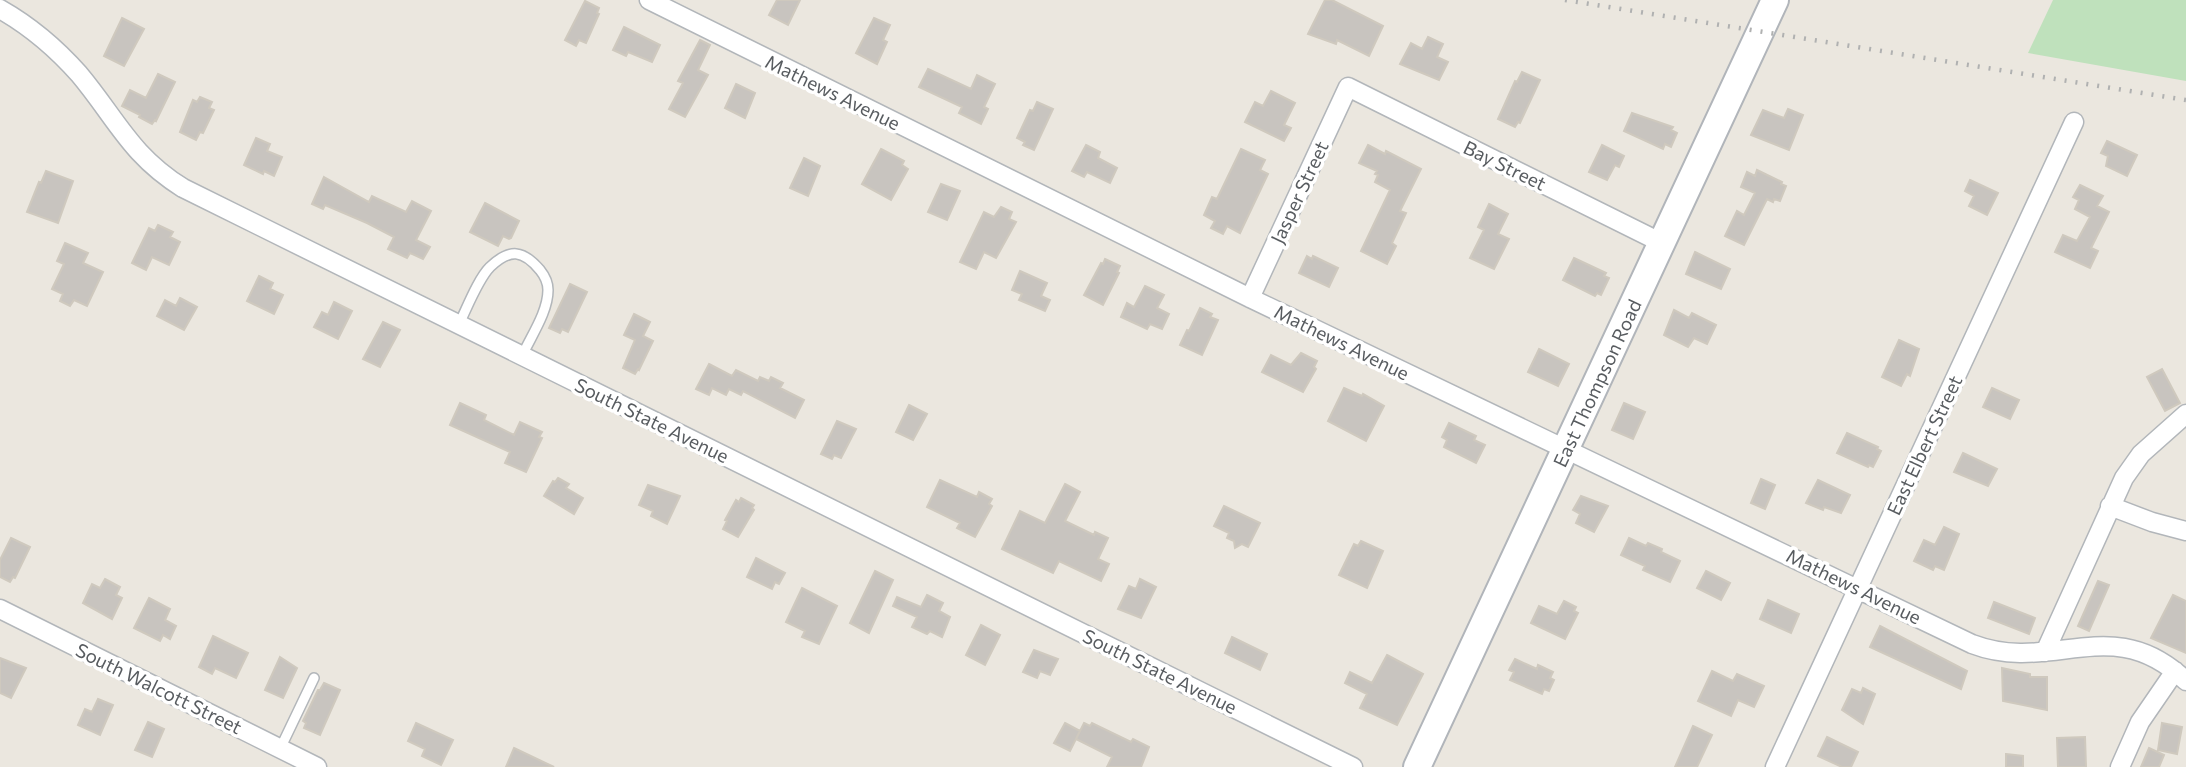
<svg xmlns="http://www.w3.org/2000/svg" width="2186" height="767" viewBox="0 0 2186 767" font-family="Commissioner,sans-serif">
<style>
.green{fill:#bfe1bc}
.building{fill:#c8c4bf;stroke:#cfc9be;stroke-width:2}
.lines{fill:none;stroke-linecap:round;stroke-linejoin:round}
.lane-casing{stroke:#b2b6ba;stroke-width:12}
.street-casing{stroke:#b2b6ba;stroke-width:21}
.secondary-casing{stroke:#b1b5ba;stroke-width:30}
.lane{stroke:#fff;stroke-width:9}
.street{stroke:#fff;stroke-width:18}
.secondary{stroke:#fff;stroke-width:26}
.rail{stroke:#b0b1b1;stroke-width:4.5;stroke-dasharray:2 9;stroke-linecap:butt}
.labels{text-anchor:middle;dominant-baseline:central;stroke-width:7;stroke-linejoin:round;paint-order:stroke}
.street-label{font-size:19px;fill:#585c60;stroke:#fff}
</style>
<rect width="100%" height="100%" fill="#ebe7df"/>
<path class="green" d="M2053 0H2186V81L2028 53Z"/>
<path class="building" d="M777 0H800L788 25 769 15Z
M1325 0H1332L1383 26 1369 56 1337 40 1336 44 1308 34Z
M585 1 599 8 597 13 599 14 586 43 579 40 576 46 565 40Z
M122 18 144 29 124 66 104 56Z
M874 18 890 25 883 40 887 42 877 64 856 53Z
M624 27 660 45 652 62 628 52 626 56 613 50Z
M1428 37 1443 44 1437 57 1448 62 1439 80 1400 64 1411 43 1422 49Z
M700 40 710 45 698 70 708 75 685 117 669 109 683 83 678 81Z
M928 69 971 89 977 75 995 84 984 107 988 109 981 124 959 113 962 107 919 87Z
M1522 72 1540 80 1520 123 1518 122 1515 127 1498 119 1515 81 1517 82Z
M158 74 175 82 156 121 155 120 152 124 139 117 140 115 122 106 130 90 146 98Z
M736 84 755 93 745 118 725 108Z
M1271 91 1295 103 1284 125 1291 128 1284 141 1245 122 1255 102 1263 106Z
M200 97 212 102 209 108 214 110 203 133 200 132 196 140 180 132 193 100 197 102Z
M1037 102 1053 109 1034 150 1023 145 1025 142 1017 138 1030 110 1033 111Z
M1788 109 1803 115 1789 150 1751 135 1763 110 1784 118Z
M1632 113 1673 127 1671 130 1677 133 1671 147 1665 144 1663 149 1624 131Z
M256 138 270 144 267 151 282 157 274 176 264 171 263 174 244 165Z
M2107 141 2137 155 2127 176 2106 166 2108 156 2101 153Z
M1086 145 1100 152 1098 158 1117 168 1110 183 1087 172 1084 177 1072 171Z
M1368 145 1385 154 1386 151 1421 169 1400 211 1406 213 1392 243 1396 246 1387 264 1361 251 1390 190 1375 182 1378 175 1375 174 1377 171 1359 163Z
M1602 145 1624 156 1619 167 1615 165 1607 180 1589 172Z
M881 149 904 161 902 165 908 169 891 200 862 184Z
M1241 149 1265 160 1260 170 1268 174 1240 233 1227 226 1223 234 1211 228 1215 221 1204 215 1212 197 1217 199Z
M804 158 820 166 808 196 790 188Z
M1757 170 1782 182 1781 184 1786 186 1780 201 1774 199 1773 202 1767 199 1744 245 1725 236 1737 211 1744 215 1755 193 1741 187 1747 172 1755 176Z
M46 171 73 181 58 223 27 212 39 182 41 183Z
M324 177 369 202 372 196 406 212 412 201 431 211 416 240 430 247 423 259 410 253 407 258 388 249 394 237 367 223 325 205 323 209 312 204Z
M1970 180 1998 193 1987 215 1969 206 1974 196 1965 191Z
M941 184 960 191 947 220 928 212Z
M2080 185 2103 196 2097 206 2109 212 2091 248 2098 251 2090 268 2055 252 2063 235 2077 241 2090 217 2075 209 2079 200 2073 197Z
M485 203 519 221 511 238 509 239 503 236 498 246 470 232Z
M1489 204 1508 214 1498 234 1509 239 1494 269 1470 258 1484 230 1478 227Z
M1001 207 1012 212 1009 219 1016 222 996 258 984 252 976 269 960 262 984 212 994 217Z
M158 225 173 232 170 237 180 242 169 265 152 257 146 270 132 263 149 228 155 231Z
M65 243 88 253 83 263 103 272 87 306 74 300 70 306 60 301 63 294 52 289 64 264 57 261Z
M1695 252 1730 269 1721 289 1686 274Z
M1307 256 1312 259 1313 256 1338 268 1329 287 1299 273Z
M1574 258 1606 273 1604 276 1609 278 1601 295 1597 293 1595 296 1563 280Z
M1105 259 1120 266 1117 272 1119 273 1103 305 1084 295 1101 263 1103 264Z
M1020 271 1047 283 1041 296 1050 300 1045 311 1019 300 1022 294 1012 290Z
M259 276 273 283 270 289 283 295 274 314 247 301Z
M570 284 587 292 568 332 562 329 560 333 549 328Z
M1145 286 1164 295 1157 308 1169 314 1162 329 1150 324 1147 329 1121 317 1127 303 1134 307Z
M180 298 197 307 184 330 157 316 165 300 176 306Z
M334 302 352 311 338 339 314 327 322 312 328 315Z
M1200 308 1212 314 1210 317 1218 320 1202 355 1180 345 1187 330 1189 331Z
M1674 310 1689 318 1692 313 1716 325 1707 344 1694 338 1688 347 1664 335Z
M634 314 650 322 643 336 653 341 639 370 638 369 635 374 623 368 635 340 624 335Z
M383 322 400 330 380 367 363 359Z
M1899 340 1919 349 1910 376 1907 374 1901 386 1882 377Z
M1539 349 1569 364 1558 386 1528 372Z
M1301 353 1317 361 1314 367 1316 369 1303 392 1262 372 1271 355 1291 365Z
M709 364 732 376 736 370 758 381 760 377 769 381 771 377 783 383 780 388 804 400 795 418 743 391 741 395 729 389 726 395 712 388 709 395 696 389Z
M2162 369 2180 403 2165 411 2147 377Z
M1344 388 1362 396 1363 394 1384 406 1366 441 1328 421Z
M1992 388 2019 400 2010 419 1983 407Z
M460 403 486 415 484 420 514 435 520 422 542 432 539 437 542 438 526 472 505 463 510 452 450 425Z
M1624 403 1645 412 1633 439 1612 430Z
M909 405 927 414 913 440 896 432Z
M837 421 856 429 841 458 834 455 832 459 821 454Z
M1449 423 1476 436 1474 440 1485 445 1476 463 1444 447 1447 440 1442 437Z
M1847 433 1878 447 1877 449 1881 451 1873 467 1869 465 1868 467 1837 453Z
M1963 453 1997 469 1988 486 1954 472Z
M558 478 569 484 566 488 583 498 574 514 544 496 553 481 555 482Z
M1761 479 1775 485 1765 509 1751 503Z
M940 480 977 497 979 492 992 499 989 504 992 506 975 537 957 528 960 523 927 507Z
M1818 480 1850 495 1841 513 1824 507 1823 510 1806 503Z
M1065 484 1080 492 1065 521 1094 535 1095 532 1108 538 1098 559 1109 564 1101 581 1059 561 1053 573 1002 549 1020 511 1045 523Z
M648 485 680 496 667 524 651 516 653 511 639 505Z
M1581 496 1608 506 1594 532 1576 523 1580 514 1573 510Z
M741 498 754 505 752 508 754 510 738 537 723 529 727 521 725 520 736 500 739 502Z
M1224 506 1260 523 1248 547 1242 544 1235 548 1234 541 1227 538 1229 533 1214 526Z
M1944 527 1959 534 1944 570 1935 566 1933 570 1914 561 1924 540 1935 545Z
M11 538 30 547 15 578 13 577 10 582 0 577V560Z
M1629 538 1646 546 1648 543 1662 549 1661 552 1680 561 1670 582 1643 570 1645 566 1621 555Z
M1361 541 1383 551 1367 588 1339 575 1354 544 1358 546Z
M756 558 785 573 779 584 775 582 772 589 747 577Z
M875 571 893 580 869 633 850 623Z
M1706 571 1730 583 1721 600 1697 588Z
M105 579 120 587 116 595 122 598 112 619 83 603 92 584 100 588Z
M1140 579 1156 587 1141 618 1118 609 1129 586 1136 589Z
M2098 581 2109 585 2089 631 2078 626Z
M802 588 837 606 819 644 802 637 805 631 786 622Z
M927 595 943 603 939 611 950 617 942 637 930 631 927 634 912 627 917 617 893 606 897 597 921 607Z
M2173 595 2186 601V653L2151 638Z
M149 598 170 609 165 620 176 626 170 639 163 635 160 641 134 628Z
M1768 600 1799 614 1791 633 1760 619Z
M1564 601 1576 607 1574 611 1578 613 1565 639 1531 623 1539 606 1557 614Z
M1994 602 2035 618 2029 634 1988 618Z
M981 625 1000 635 985 665 966 655Z
M1880 626 1967 671 1961 689 1870 647Z
M213 636 248 653 236 678 215 668 212 674 199 667Z
M1232 637 1267 654 1260 670 1225 653Z
M1034 650 1058 659 1050 675 1040 671 1037 678 1023 672Z
M1387 655 1423 674 1397 725 1360 708 1367 694 1345 683 1350 672 1372 683Z
M280 657 297 668 283 698 265 690Z
M0 658 26 668 11 698 0 693Z
M1515 659 1537 669 1538 665 1553 672 1550 678 1554 680 1549 691 1544 689 1542 694 1510 680 1514 672 1509 670Z
M2002 668 2030 674V677H2047V710L2003 701Z
M1712 671 1733 681 1737 674 1764 686 1754 707 1738 700 1731 716 1698 701Z
M324 683 340 690 320 735 304 728 306 723 303 721 318 690H320Z
M1863 688 1875 694 1863 724 1842 710 1852 689 1861 693Z
M98 699 113 705 100 735 78 725 85 709 92 712Z
M148 722 164 729 152 757 135 750Z
M416 723 453 740 441 765 422 756 425 749 408 741Z
M1065 723 1080 731 1070 751 1054 743Z
M1084 723 1090 726 1092 723 1131 742 1133 739 1149 747 1141 767H1107L1112 757 1076 739Z
M2162 723 2182 727 2177 754 2158 750Z
M1693 726 1712 735 1697 767H1675Z
M1827 737 1858 752 1851 767H1842L1818 756Z
M2085 737 2086 767H2058L2057 738Z
M514 748 554 767H506Z
M2149 748 2164 755 2159 767H2141Z
M2006 754 2023 756V767H2006Z"/>
<g class="lines">
<g class="lane-casing">
<path id="lane" d="M459 324C467 308 478 279 490 267 510 248 523 250 540 270 544 275 548 283 548 290 548 312 531 336 522 356
M280 749 314 678"/>
</g>
<g class="street-casing">
<path id="street" d="M649 0 1250 298 1972 644C2053 675 2112 610 2186 681
M0 9C30 26 56 48 79 74 116 118 130 155 183 188L1353 767
M1250 298 1348 87 1662 243
M2110 506 2152 522 2186 531
M0 609 317 767
M2045 652 2124 478 2141 454 2186 414
M1775 767 2074 122
M2120 767 2140 722 2175 671"/>
</g>
<g class="secondary-casing">
<g id="secondary">
<path id="s1" d="M1417 767 1775 0"/>
</g>
</g>
<use href="#lane" class="lane"/>
<use href="#street" class="street"/>
<use href="#secondary" class="secondary"/>
<path class="rail" d="M1565 0 2186 100"/>
</g>
<g class="labels">
<g class="street-label">
<text transform="translate(833 92) rotate(26)">Mathews Avenue</text>
<text transform="translate(1505 165) rotate(26)">Bay Street</text>
<text transform="translate(1299 192) rotate(-65)">Jasper Street</text>
<text transform="translate(1342 342) rotate(26)">Mathews Avenue</text>
<text stroke="none"><textPath href="#s1" startOffset="424">East Thompson Road</textPath></text>
<text transform="translate(652 420) rotate(26)">South State Avenue</text>
<text transform="translate(1924 445) rotate(-65)">East Elbert Street</text>
<text transform="translate(1854 586) rotate(26)">Mathews Avenue</text>
<text transform="translate(1160 671) rotate(26)">South State Avenue</text>
<text transform="translate(159 688) rotate(26)">South Walcott Street</text>
</g>
</g>
</svg>
